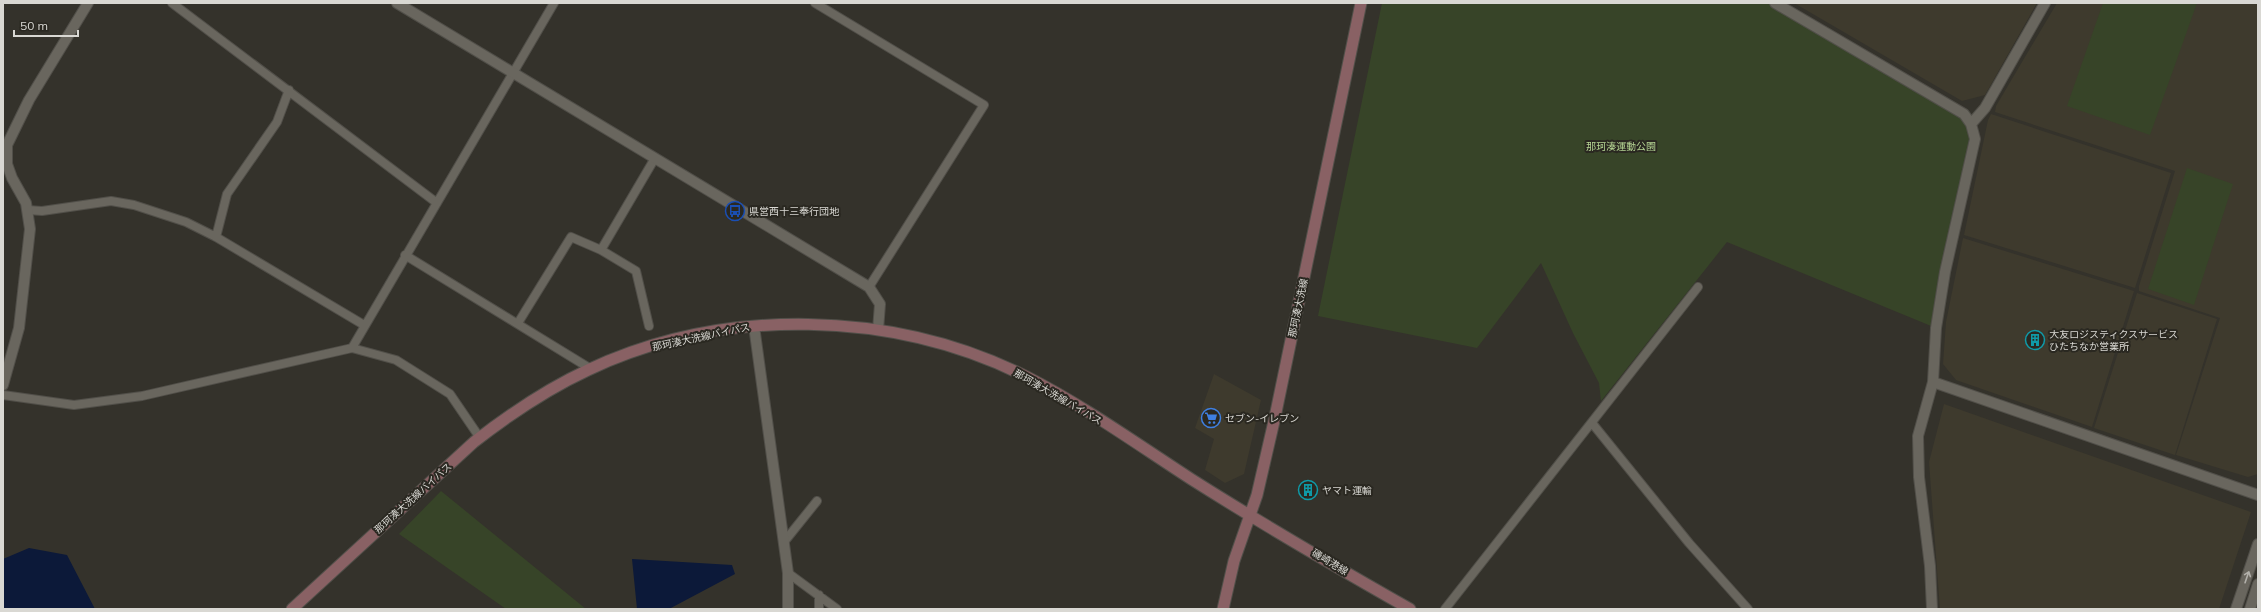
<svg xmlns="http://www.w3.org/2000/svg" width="2261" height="612" viewBox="0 0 2261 612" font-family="Mulish,'Noto Sans JP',sans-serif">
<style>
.built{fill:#3e3a2d}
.green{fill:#374428}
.water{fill:#0c1939}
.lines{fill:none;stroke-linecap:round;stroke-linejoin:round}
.minor-casing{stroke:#514f49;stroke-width:10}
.tertiary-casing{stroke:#514f49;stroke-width:12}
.secondary-casing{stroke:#514f49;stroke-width:13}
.minor{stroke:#69665e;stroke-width:8}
.tertiary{stroke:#69665e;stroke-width:10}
.secondary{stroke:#896164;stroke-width:11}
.oneway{stroke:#b2b0aa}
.labels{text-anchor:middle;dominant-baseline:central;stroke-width:4;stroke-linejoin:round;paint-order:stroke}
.park-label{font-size:10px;fill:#b6d694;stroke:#2a2821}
.poi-label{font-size:10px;fill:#d9d8d3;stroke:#2a2821;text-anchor:start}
.street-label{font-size:10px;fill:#d9d8d3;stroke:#2a2821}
</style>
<rect width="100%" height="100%" fill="#34322b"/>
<path class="built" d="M1794 3H2037L1985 95 1962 101Z
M2057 3H2258V474L2248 477 2176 455 2220 318 2139 291V286L2175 171 1995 112 1996 106Z
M1991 114 2171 173 2135 288 1964 235 1988 120Z
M1963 238 2134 291 2092 427 1956 380 1943 364 1946 322Z
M2137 293 2217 319 2175 455 2094 428Z
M1214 374 1261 400 1244 474 1225 483 1205 470 1214 439 1195 428Z
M1944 404 2251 512 2219 609H1940L1929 462Z"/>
<path class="green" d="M1382 3H1775L1964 114 1975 139 1936 328 1727 242 1601 401 1599 383 1573 333 1541 263 1477 348 1318 316Z
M2103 3H2197L2150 135 2067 106Z
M2187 168 2233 184 2194 305 2148 289Z
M441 491 586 609H506L399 534Z"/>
<path class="water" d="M29 548 67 555 95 609H3V559Z
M632 559 732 565 735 574 669 609H637Z"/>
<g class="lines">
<g class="minor-casing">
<path id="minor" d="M172 3 437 203
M815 3 984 105 869 287
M28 210 42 211 111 201 134 205 186 222 216 237 364 325
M216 237 227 194 277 122 289 90
M601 250 636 271 649 326
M405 255 591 369
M518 323 571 237 601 250 655 158
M352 348 396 360 450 394 480 438
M3 395 74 405 142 396 352 348 554 3
M1592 423 1689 543 1748 609
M784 542 817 501
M788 573 837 609
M819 595V609
M1445 609 1698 287"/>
</g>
<g class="tertiary-casing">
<path id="tertiary" d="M397 3 869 287 880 304 878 330
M1775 3 1964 114 1971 124 1975 139 1945 272 1936 328 1933 382 1918 436 1919 477 1930 566 1932 609
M1971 124 1985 108 2045 3
M754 326 788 573V609
M1933 382 2258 495
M3 385 19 328 30 229 26 203 12 178 7 164V145L29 100 88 3
M2236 609 2258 544
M2250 609 2258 584"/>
</g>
<g class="secondary-casing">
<path id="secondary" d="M292 609 474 442C510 414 547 389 588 370 724 306 894 310 1027 377 1084 406 1137 444 1191 479 1262 524 1336 567 1410 609
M1223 609 1234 561 1257 495 1275 417 1361 3"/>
</g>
<use href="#minor" class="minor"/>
<use href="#tertiary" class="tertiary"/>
<use href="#secondary" class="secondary"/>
</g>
<defs><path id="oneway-shaft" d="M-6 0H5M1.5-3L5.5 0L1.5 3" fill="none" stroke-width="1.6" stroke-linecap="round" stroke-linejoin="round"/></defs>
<use class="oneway" href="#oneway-shaft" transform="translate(2247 577) rotate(-71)"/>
<defs>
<g id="bus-ring" transform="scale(1)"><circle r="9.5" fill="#2a2821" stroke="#1a4fb4" stroke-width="1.5"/><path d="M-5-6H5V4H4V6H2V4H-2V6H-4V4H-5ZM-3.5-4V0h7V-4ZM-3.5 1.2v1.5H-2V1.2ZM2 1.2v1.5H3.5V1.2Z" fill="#1a4fb4"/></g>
<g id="building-ring" transform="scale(1)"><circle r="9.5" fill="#2a2821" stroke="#0f9aa8" stroke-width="1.5"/><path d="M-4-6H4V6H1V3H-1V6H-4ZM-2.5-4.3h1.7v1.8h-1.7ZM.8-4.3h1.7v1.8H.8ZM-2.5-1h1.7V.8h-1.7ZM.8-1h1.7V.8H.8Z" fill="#0f9aa8"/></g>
<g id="supermarket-ring" transform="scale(1)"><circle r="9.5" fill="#2a2821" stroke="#3f7fe0" stroke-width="1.5"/><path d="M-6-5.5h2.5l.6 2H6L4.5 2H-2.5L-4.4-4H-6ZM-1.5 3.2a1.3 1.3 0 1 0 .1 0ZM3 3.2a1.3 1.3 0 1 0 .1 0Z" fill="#3f7fe0"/></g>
</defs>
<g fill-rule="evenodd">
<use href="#bus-ring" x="735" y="211"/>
<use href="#building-ring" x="2035" y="340"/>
<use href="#supermarket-ring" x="1211" y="418"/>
<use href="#building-ring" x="1308" y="490"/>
</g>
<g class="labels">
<g class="park-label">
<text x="1621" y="146">那珂湊運動公園</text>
</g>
<g class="poi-label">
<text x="749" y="211">県営西十三奉行団地</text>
<text x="2049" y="334">大友ロジスティクスサービス<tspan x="2049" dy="12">ひたちなか営業所</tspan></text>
<text x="1225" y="418">セブン-イレブン</text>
<text x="1322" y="490">ヤマト運輸</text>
</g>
<g class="street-label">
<text transform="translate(1298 308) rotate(-78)">那珂湊大洗線</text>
<text transform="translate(701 337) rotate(-12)">那珂湊大洗線バイパス</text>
<text transform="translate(1058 397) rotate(30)">那珂湊大洗線バイパス</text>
<text transform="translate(413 498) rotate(-42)">那珂湊大洗線バイパス</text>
<text transform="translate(1330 562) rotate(31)">磯崎港線</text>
</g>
</g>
<rect width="2261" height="612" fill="none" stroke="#d9d8d3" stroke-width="8"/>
<path d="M14 30v6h64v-6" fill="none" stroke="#d9d8d3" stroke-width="2"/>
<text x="20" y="30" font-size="12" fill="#d9d8d3" stroke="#2a2821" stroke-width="3" paint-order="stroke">50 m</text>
</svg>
